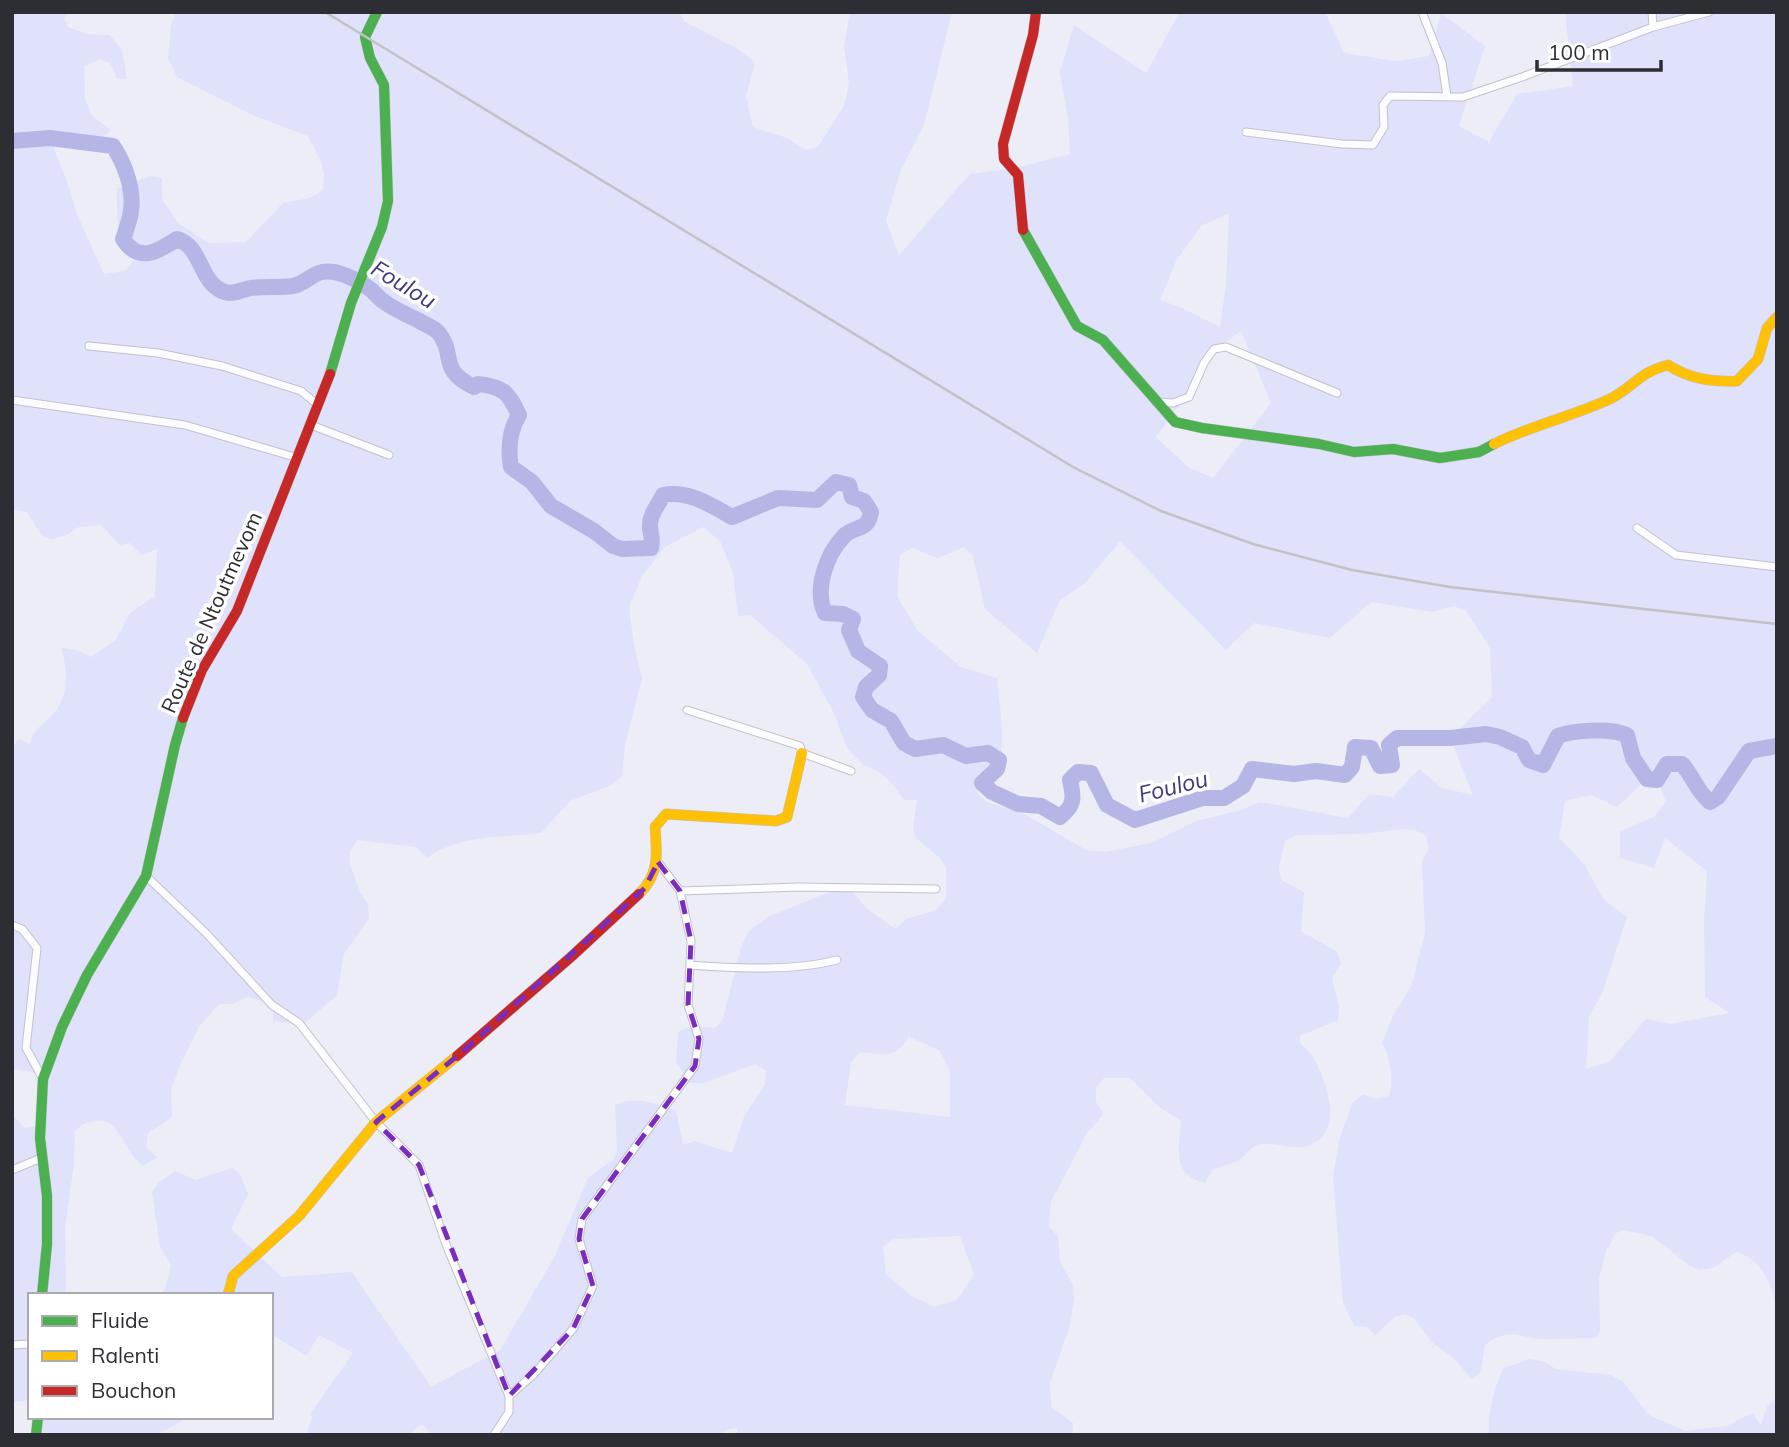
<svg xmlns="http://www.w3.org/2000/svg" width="1789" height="1447" viewBox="0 0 1789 1447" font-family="Mulish,sans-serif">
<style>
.green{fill:#e0e1fb;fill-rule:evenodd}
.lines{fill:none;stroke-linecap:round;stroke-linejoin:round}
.river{stroke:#b5b6e6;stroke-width:16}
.street-casing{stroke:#c1c2c9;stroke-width:9}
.fast-casing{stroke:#c1c2c9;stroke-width:11}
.slow-casing{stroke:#c1c2c9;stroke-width:11}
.jam-casing{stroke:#c1c2c9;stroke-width:11}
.street{stroke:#fcfcfe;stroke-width:7}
.fast{stroke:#4caf50;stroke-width:10}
.slow{stroke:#ffc107;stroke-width:10}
.jam{stroke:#c62828;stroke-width:10}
.rail{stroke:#c2c2c5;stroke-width:2.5}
.marked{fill:none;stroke:#7b2cbf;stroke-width:5;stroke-dasharray:14 9;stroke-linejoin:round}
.labels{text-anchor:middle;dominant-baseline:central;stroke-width:7;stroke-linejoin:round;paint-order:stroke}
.street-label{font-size:21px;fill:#2d2d34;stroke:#fff}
.water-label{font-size:23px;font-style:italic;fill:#403883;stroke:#fff}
</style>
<rect width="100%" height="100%" fill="#ecedf7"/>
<path class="green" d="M12 12H70L64 18 68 27 87 34 110 35 122 50 127 79 117 78 110 63 100 59 84 66 85 98 91 115 111 130 96 143 50 138 69 187 76 212 104 274 125 271 140 253C136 250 129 247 125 243 116 232 117 203 117 189L149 176 162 178V199L179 224 209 243 246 242 283 203 310 198 323 190 324 175 320 159 308 136 257 117 177 77 168 58 171 26 176 12H679L685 22 736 48 755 62 746 96 753 127 787 138 806 150 818 147 844 106 849 83 844 46 850 12H952L924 125 900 172 886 221 899 255 970 174 1015 168 1070 154 1068 120 1060 72 1074 25 1146 73 1180 12H1325L1344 53 1396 61 1429 56 1441 13 1485 46 1459 126 1489 142 1517 94 1573 86 1565 12H1777V1309C1771 1284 1763 1259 1736 1252L1713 1268 1699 1270 1690 1266 1652 1236 1624 1230 1616 1233 1606 1251 1599 1279 1600 1330 1596 1338C1579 1338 1562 1339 1545 1339 1517 1338 1511 1326 1485 1345L1480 1373 1472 1380 1455 1359 1433 1343 1414 1319 1406 1314 1396 1316 1375 1335 1367 1327 1354 1326 1343 1302 1333 1177 1339 1140 1353 1102 1363 1094 1375 1099 1389 1096C1394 1078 1391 1060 1382 1043L1392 1018 1412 984 1425 932 1422 861 1429 849 1426 836 1415 830 1403 829 1362 834 1297 835 1285 841 1279 867 1281 880 1304 892 1301 931 1336 951 1341 963 1332 978 1339 1006 1338 1020 1300 1036V1043C1305 1048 1311 1053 1314 1059 1327 1083 1345 1132 1310 1145 1294 1151 1277 1142 1261 1144 1251 1146 1246 1155 1239 1160 1232 1164 1221 1166 1213 1169L1205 1183C1171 1175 1179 1149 1181 1121L1159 1107 1130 1078H1104L1096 1088V1102L1104 1114 1087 1133 1051 1202 1049 1227 1058 1236 1060 1262 1073 1285 1074 1298 1070 1326 1050 1382 1051 1407 1073 1423V1435H737V1428L729 1429 717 1435H432L423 1425 418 1426 410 1435H306L312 1418 311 1413 353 1353 319 1335 306 1356 271 1334V1295H160L166 1287 171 1265 160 1246 152 1192 158 1183 176 1171 195 1180 232 1168 240 1174 248 1194 231 1229 282 1277 352 1272 431 1387 500 1350 554 1258 588 1178 614 1159 617 1149 615 1105C636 1095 656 1104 676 1110L683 1145 695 1141 732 1153 744 1117 765 1084 766 1071 755 1064 704 1083H690L676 1062 678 1032 690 1026 715 1028 723 1019 742 944 749 931 770 916 837 889 850 888 866 908 895 929 908 918 935 911 946 898V868L940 858 916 838 913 829 917 800H905L888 779 876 770 864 765 847 748 835 715 807 664 750 615 738 616 733 572 720 541 703 527 665 547 642 576 629 607 634 645 642 679 625 745 622 776 611 785 570 801 541 833C504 837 457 835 427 858L416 847 358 840 350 851V865L360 892 368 904 369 918 344 954 337 995 303 1025 273 1021V1007L260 1000 246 997 233 1004H219L200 1025 181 1063 171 1089 172 1117 148 1133 146 1147 157 1157 143 1166C125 1153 119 1115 94 1121 85 1123 81 1125 75 1131L74 1164 65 1227 66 1295H30V1400L12 1402V1114L24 1128 40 1126 43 1080 34 1073 15 1069 12 1070V747L19 739 30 744C37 722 47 725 57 709 70 690 66 669 62 648L77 650 91 657 116 640 130 613 155 596 157 549 142 555 130 543 120 545 101 525 79 527 65 536 51 539 41 535 27 512 12 509ZM1229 213 1226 285 1220 327 1182 308 1160 300 1176 261 1201 226ZM1241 331 1271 403 1213 478 1188 467 1156 437 1180 404 1210 353ZM1120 541 1226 650 1254 623 1330 638 1371 602 1431 612 1454 606 1466 611 1490 648 1492 697 1450 738 1473 795 1442 788 1419 769 1393 797 1369 794 1348 818 1260 802 1242 810 1196 821 1151 843 1105 852 1086 850 1026 815 987 802 980 797 975 785C982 783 993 776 997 769 1007 749 999 700 997 678L961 667 918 631 897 596 900 555 912 548 938 558 964 547 973 556 985 609 1037 653 1060 600 1084 584ZM1647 779 1657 780 1666 801 1654 817 1620 831V858L1654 868 1665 838 1707 871 1704 920 1705 997 1730 1013 1670 1024 1646 1019 1610 1061 1586 1069 1589 1016 1602 994 1627 917 1604 900 1584 864 1559 838 1565 801 1591 795 1617 807ZM909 1037 939 1050 950 1071V1117L845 1105 851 1063 861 1052C885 1055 894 1059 909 1037ZM960 1236 974 1274 957 1300 934 1307 910 1295 886 1274 883 1247 894 1239Z
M1530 1359 1544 1362 1556 1369 1610 1375 1622 1381 1649 1415 1685 1431 1727 1426 1752 1413 1761 1425 1767 1407 1777 1396V1435H1489C1487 1414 1494 1387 1504 1368Z
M38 1417H189L156 1435H36Z"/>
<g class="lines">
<path class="river" d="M12 141 50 138 113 146C125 164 134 189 131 211 130 220 126 230 123 239 139 264 159 251 177 239 203 247 199 284 225 292 235 295 242 289 251 288 265 286 279 288 293 286 304 284 312 274 322 272 336 269 356 279 367 287 373 290 377 297 383 301 396 311 411 316 425 324 429 326 435 329 438 332 457 355 437 369 474 387L478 384C504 387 508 392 519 415 509 431 508 449 511 467L532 482 551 506 594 531 613 546 622 549 651 548C654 534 649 534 650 524 650 514 659 504 663 495 688 490 711 505 732 517L778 498 817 500 836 482 849 485 852 497 864 501 871 512C868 532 855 525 844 536 826 555 814 589 825 613L843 614 853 619 849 630 858 651 880 666 879 675 866 687 863 697 872 710 891 721 904 743 915 749 943 745 966 756 988 753 999 760 997 769 982 783 992 792 1018 804 1041 806 1060 817C1075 805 1074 798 1070 780L1078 772 1091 773 1107 805 1135 820 1203 798H1224L1243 786 1252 769 1294 774 1316 771 1345 775 1352 767 1355 747 1371 748 1380 766 1392 765 1389 745 1397 738H1450L1486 734 1500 737 1522 747 1529 760 1543 765 1558 736C1574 730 1611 728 1627 735L1633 758 1647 779 1657 780 1667 764H1682C1693 776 1697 792 1710 802L1718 797 1749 751 1777 746"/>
<g class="street-casing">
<path id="street" d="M1422 12 1442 63 1447 96
M1652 12 1653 27
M1246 132 1342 144 1373 145 1384 127 1383 105 1390 96 1463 97 1522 77 1653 27 1709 12
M89 346 158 353 222 366 301 391 318 405
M12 400 185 425 298 458
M1158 402 1173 403 1189 397 1204 363 1214 349 1226 347 1337 393
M311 425 389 455
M1637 528 1676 555 1777 567
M687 710 800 746 802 753 851 771
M146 876 206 933 272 1005 299 1023 376 1122 419 1165 447 1247 509 1396V1412L494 1435
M680 891 798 887 936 889
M12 925 22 929 37 948 26 1048 43 1079
M690 965C738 968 790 972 837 960
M12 1170 41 1158
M12 1345 30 1344
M509 1396 534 1374 573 1329 593 1286 579 1239 582 1219 695 1066 699 1039 688 1005 691 941 680 891 658 862"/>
</g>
<g class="fast-casing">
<path id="fast" d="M1023 230 1077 326 1103 340 1175 422 1202 428 1319 444 1354 452 1393 449 1440 458 1479 452 1494 444
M330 374 351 303 382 227 388 201 384 85 370 58 365 37 377 12
M42 1295 47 1244V1196L40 1138 43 1079 62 1027 87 975 146 876 175 745 183 718
M36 1435 38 1417"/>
</g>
<g class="slow-casing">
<path id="slow" d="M1494 444C1532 425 1574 416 1612 398 1634 386 1640 372 1668 365 1690 379 1711 382 1737 381L1758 359 1767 328 1777 317
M639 894C660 874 657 853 655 827L666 814 776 821 787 817 802 753
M228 1295 233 1276 299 1216 376 1122 457 1056"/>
</g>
<g class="jam-casing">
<path id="jam" d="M1023 230 1018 175 1004 159 1003 144 1033 35 1036 12
M183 718 202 670 237 611 330 374
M457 1056 571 957 639 894"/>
</g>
<use href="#street" class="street"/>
<use href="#fast" class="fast"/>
<use href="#slow" class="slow"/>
<use href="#jam" class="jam"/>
<path class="rail" d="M325 12 1073 467 1161 511 1253 544 1352 570 1450 587 1777 624"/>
</g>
<path class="marked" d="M658 862 680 891 691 941 688 1005 699 1039 695 1066 582 1219 579 1239 593 1286 573 1329 509 1396 419 1165 376 1122 461 1053 645 888Z"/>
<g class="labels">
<g class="street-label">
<text transform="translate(211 612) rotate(-66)">Route de Ntoutmevom</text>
</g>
<g class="water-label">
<text transform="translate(404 284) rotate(31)">Foulou</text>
<text transform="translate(1173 786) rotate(-14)">Foulou</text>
</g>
</g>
<rect width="1789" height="1447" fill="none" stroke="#2d2d34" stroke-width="28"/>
<rect x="28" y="1293" width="245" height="126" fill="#ffffff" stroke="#ababae" stroke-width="2"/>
<rect x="42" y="1316" width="35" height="10" fill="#4caf50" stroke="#ababae" stroke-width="2"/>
<text x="91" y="1328" font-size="21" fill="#2d2d34">Fluide</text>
<rect x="42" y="1351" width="35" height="10" fill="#ffc107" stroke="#ababae" stroke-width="2"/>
<text x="91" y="1363" font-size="21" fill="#2d2d34">Ralenti</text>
<rect x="42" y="1386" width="35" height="10" fill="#c62828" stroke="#ababae" stroke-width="2"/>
<text x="91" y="1398" font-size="21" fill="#2d2d34">Bouchon</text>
<path d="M1537 60v10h124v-10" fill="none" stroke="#2d2d34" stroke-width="3.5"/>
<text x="1548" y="60" font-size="21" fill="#2d2d34" stroke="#ffffff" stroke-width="5" paint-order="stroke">100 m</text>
</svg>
